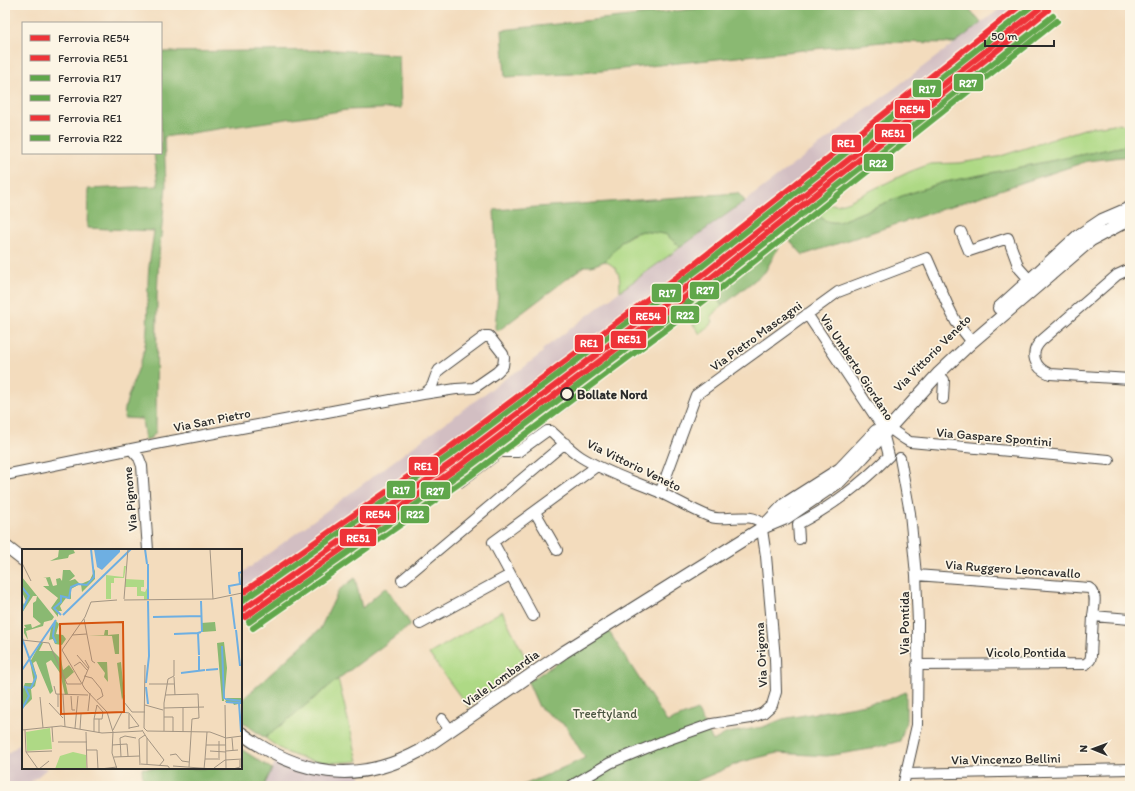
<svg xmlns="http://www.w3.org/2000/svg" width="1135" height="791" viewBox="0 0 1135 791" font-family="Itim,sans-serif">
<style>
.industrial{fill:#d2bec2}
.green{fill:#aed985;stroke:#6c8258}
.forest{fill:#8ab972;stroke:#5a724e}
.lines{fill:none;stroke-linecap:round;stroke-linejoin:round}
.minor-casing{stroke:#494641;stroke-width:12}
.tertiary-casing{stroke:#494641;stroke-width:14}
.minor{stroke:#fff;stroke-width:10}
.tertiary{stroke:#fff;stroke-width:12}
.rail-1-casing{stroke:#fcf5e5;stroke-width:9}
.rail-2-casing{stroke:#fcf5e5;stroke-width:9}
.rail-3-casing{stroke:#fcf5e5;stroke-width:9}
.rail-4-casing{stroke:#fcf5e5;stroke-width:9}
.rail-5-casing{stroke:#fcf5e5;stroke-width:9}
.rail-6-casing{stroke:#fcf5e5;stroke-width:9}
.rail-1{stroke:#ee3338;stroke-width:6}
.rail-2{stroke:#ee3338;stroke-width:6}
.rail-3{stroke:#60a74b;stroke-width:6}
.rail-4{stroke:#60a74b;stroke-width:6}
.rail-5{stroke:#ee3338;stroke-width:6}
.rail-6{stroke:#60a74b;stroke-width:6}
.stop-dot{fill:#fcf5e5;stroke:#2b2b2b;stroke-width:2}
.labels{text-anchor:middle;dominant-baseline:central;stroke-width:3.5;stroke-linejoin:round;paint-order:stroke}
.street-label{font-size:13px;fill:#2b2b2b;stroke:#fcf5e5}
.stop-label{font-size:13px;font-weight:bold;fill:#2b2b2b;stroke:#fcf5e5;text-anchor:start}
.park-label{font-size:13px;fill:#4c5642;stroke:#fcf5e5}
.inset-river{fill:none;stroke:#6eafe2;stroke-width:2}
.inset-road{fill:none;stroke:#a39583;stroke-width:1}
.view{fill:#d5540f;fill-opacity:0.15;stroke:#d5540f;stroke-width:2}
.inset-edge{fill:none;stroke:#2b2b2b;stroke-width:2}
.line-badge{stroke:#fcf5e5;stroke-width:1.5}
.badge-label{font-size:11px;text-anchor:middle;font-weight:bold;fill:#fff}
</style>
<rect width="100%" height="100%" fill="#fcf5e5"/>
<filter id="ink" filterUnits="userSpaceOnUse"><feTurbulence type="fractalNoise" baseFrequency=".025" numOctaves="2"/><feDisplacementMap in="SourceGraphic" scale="8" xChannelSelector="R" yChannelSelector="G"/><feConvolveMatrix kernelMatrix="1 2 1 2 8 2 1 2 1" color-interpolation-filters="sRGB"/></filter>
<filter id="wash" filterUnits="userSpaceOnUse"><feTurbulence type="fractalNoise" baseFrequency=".012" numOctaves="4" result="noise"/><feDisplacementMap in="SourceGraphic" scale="16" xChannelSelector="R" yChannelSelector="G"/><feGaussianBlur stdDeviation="0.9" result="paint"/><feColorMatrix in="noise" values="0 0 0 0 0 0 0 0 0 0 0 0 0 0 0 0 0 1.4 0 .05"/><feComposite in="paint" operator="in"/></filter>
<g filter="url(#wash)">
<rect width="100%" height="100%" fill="#f3dcbd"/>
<path class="industrial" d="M1005 5H1054L937 96 819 193 679 304 584 373 595 388 552 421 540 406 457 468 241 625V574L510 375 523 368 543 352 542 350 620 291 745 201Z
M23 742V768H48L26 786H5V755Z
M278 756 359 771 362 786H264Z"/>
<path class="green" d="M1115 124 1130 125V145L941 183 902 196 839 222C821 224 817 214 810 200L819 193 825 202 831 204 837 205 849 201 909 172 930 164 959 163 998 157 1087 128Z
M642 231 665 234 681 247 620 291C620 275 620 269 605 261 614 247 625 236 642 231Z
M706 283 722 306 711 316 713 322 700 334 679 304Z
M502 611 528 663 468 707 429 654Z
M338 679 358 761C334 764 308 763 286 752 279 748 272 743 265 738Z"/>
<path class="forest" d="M730 5H906L907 7H968L981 23 955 43 882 42 572 74 505 77 502 30Z
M336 50 399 55 401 108 347 110 164 137 166 186 159 255 157 296 156 432 151 438 145 440 142 419 124 418C125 394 139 374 144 350 149 328 147 306 148 283 148 266 152 248 154 231L87 228 88 189 158 186 154 153H161V52Z
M1130 145V156L1088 161 803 255 785 235 765 272 722 306 706 283 810 200C817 214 821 224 839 222L902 196 941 183Z
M738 193 745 201 681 247 665 234 642 231 632 234 622 241 605 261 592 266H584L498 331 495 328 498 294 494 210Z
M355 578 362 608 386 587 411 625 338 679 265 738 241 721V701L320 629 339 590Z
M608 630 667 722 697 710 713 741 727 733 763 727 783 719 887 700 906 692V722L900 741 870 749 827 756 777 753 741 762 685 786H520L526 784 585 758 566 726 539 707 528 682Z
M241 749 272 769 264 786H143L142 768H241Z"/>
</g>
<g filter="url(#ink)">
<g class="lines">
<g class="minor-casing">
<path id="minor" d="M961 232 969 251 1008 238 1019 268 1035 286
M1130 269 1117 275 1041 341C1029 353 1034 368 1050 374L1130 379
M938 374 944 380 943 399
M883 425C894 430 900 437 910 442L1109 460
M131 449 139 458 142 466 148 550
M900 458 910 513 916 575 918 623 917 725 903 786
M5 475 161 443 423 394 456 389 474 388 497 372 503 366 504 358 503 354 489 336H485L439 370C431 381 437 386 423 394
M460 482 500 452H518L547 431H551C560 439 570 450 581 457 605 472 633 481 659 492 676 500 691 509 708 516 724 523 751 511 761 523L766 556 775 659 776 692 772 705 763 713 751 718 712 724 661 742 610 763 571 786
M660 493 696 395 838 292 927 258 948 306 956 322 972 342
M535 512 557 550
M799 539 798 524C834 505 860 485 889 456L881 425 807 314
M916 575 1089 588C1098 593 1094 607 1093 616L1130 619
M402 580 565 443
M533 616 493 542 597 466
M420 624 510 575
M917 665 1086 664 1090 660 1091 656 1093 616
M442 719 450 730
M906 774 1130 769"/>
</g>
<g class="tertiary-casing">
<path id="tertiary" d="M999 308 1078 236 1102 220 1130 208
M764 526 785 504 840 469 876 431
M5 546 23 560
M241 733C298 775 356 786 420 751L564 652 762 528 786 518 840 481 863 457 939 373 972 342 1091 240 1130 219"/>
</g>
<use href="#minor" class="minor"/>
<use href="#tertiary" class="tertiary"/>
<g class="rail-1-casing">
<path id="rail-1" d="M241 611 457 459 704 274 1044 5"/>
</g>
<g class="rail-2-casing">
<path id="rail-2" d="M245 617 461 465 708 280 1048 10"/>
</g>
<g class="rail-3-casing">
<path id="rail-3" d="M241 602 453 453 700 268 1033 5"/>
</g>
<g class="rail-4-casing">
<path id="rail-4" d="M249 622 465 470 712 285 1053 16"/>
</g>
<g class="rail-5-casing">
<path id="rail-5" d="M241 594 449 448 696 263 1021 5"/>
</g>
<g class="rail-6-casing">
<path id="rail-6" d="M253 628 470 476 717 291 1057 21"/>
</g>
<use href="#rail-1" class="rail-1"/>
<use href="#rail-2" class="rail-2"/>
<use href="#rail-3" class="rail-3"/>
<use href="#rail-4" class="rail-4"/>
<use href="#rail-5" class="rail-5"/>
<use href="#rail-6" class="rail-6"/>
</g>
</g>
<circle class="stop-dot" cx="567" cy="394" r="6"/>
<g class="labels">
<g class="street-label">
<text transform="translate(756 336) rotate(-36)">Via Pietro Mascagni</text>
<text transform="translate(932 353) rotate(-45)">Via Vittorio Veneto</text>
<text transform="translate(857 367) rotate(57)">Via Umberto Giordano</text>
<text transform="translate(212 420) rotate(-11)">Via San Pietro</text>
<text transform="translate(994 437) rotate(5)">Via Gaspare Spontini</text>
<text transform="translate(634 465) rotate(26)">Via Vittorio Veneto</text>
<text transform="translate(130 499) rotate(-95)">Via Pignone</text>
<text transform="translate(1013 569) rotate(4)">Via Ruggero Leoncavallo</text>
<text transform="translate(904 623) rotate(-90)">Via Pontida</text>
<text x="1026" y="652">Vicolo Pontida</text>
<text transform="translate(761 655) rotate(-93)">Via Origona</text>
<text transform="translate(501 678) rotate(-35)">Viale Lombardia</text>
<text transform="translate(1006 759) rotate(-1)">Via Vincenzo Bellini</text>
</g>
<g class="stop-label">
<text x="577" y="394">Bollate Nord</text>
</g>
<g class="park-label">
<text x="605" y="713">Treeftyland</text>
</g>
</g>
<g transform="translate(22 549)">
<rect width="220" height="220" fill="#f3dcbd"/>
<path d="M94 17H104L102 29H92V34H89V50H84V26L101 28 102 17ZM103 30 122 31V38H119V42L123 43 125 39V50L122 51V47H115V38H103ZM28 179 30 200 5 202 4 183ZM51 203 64 206V220H33L38 207Z" fill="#aed985"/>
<path d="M37 0H51L53 4 47 6 46 9 28 12 36 8ZM73 20V30L60 43 59 35 68 31ZM41 21H48L53 27 47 32 53 30 58 35 49 40V50L44 49 38 57 40 62H36V68L29 59 36 49 21 37H27L24 29H21L28 28 31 37 35 36 34 30 38 29 40 32ZM0 28 32 68 30 71 22 73 21 77 4 82 6 91 2 84V79H4L2 76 9 75 10 79 19 75 11 68V54L14 52 15 47H11L0 64V51L2 56 4 52 0 43ZM34 72 37 75 34 85 41 86 44 90 40 96 33 95 31 90 27 91 29 79ZM193 73 194 82 180 83 179 74ZM83 81H86V86L97 85V105H93L90 87 66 86H82ZM19 93 21 94 17 102H31L39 110 41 121 47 116 52 123 43 131 46 145 43 146 38 124 29 111 24 114 31 142 28 145 14 112 11 114 15 128 13 137 9 140 10 150 0 160V143L3 134H12L8 113ZM202 93 205 119 202 152H200L195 94ZM75 113H85L86 133 82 128 83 124ZM99 113 102 145 100 151 95 114ZM205 149H220V154L212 156 211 154 203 153Z" fill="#8ab972"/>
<path d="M72 0H98V3L80 21 75 18Z" fill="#6eafe2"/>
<path class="inset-river" d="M123 0 125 15M126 15V50M0 38 7 47 0 62M208 45 207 37 218 35 217 24 220 23M209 48 213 80M179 52 180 83M39 66 32 59 39 53V47L47 49 49 38 56 35 65 36 72 28 69 0M41 66 109 0M131 68 180 67M33 72 31 87 34 94M214 81 218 117M152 85 176 84M0 89 14 128 9 139 3 138 7 147 0 160M200 97 202 150M177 106 176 84 179 83M177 107V121M0 121 34 71M184 121 196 120M159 124 183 121M124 134 127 107 126 52M124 138 126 155M203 150 220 152M204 153 217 154M218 168 217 154H220M218 168 219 183"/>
<path class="inset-road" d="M188 0 191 50M0 14 9 32M102 50 106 0M95 51 69 53 63 68 40 101 63 140 85 163 91 183 90 204 95 220M102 51 191 50 220 44M62 70 70 112 73 114M50 86 65 85M0 91 27 94 45 135H59M55 106 66 119M123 116 122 179 125 182M52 117 58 113 65 121M62 127 70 129 79 140 81 147 75 151M152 128 153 146M60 135 67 118 63 111M127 135H152M32 137 34 145 66 146M36 145V158M41 146 43 178M102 146V153L110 163H123M143 146 176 145 177 169 170 170 167 218M49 147 50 161H53M18 148 21 179M27 154 41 169M75 156 81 163 80 170H72ZM123 156 141 161M203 156 204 220M142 159 182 158M161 159V183M66 162 68 144M142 168H151V183M30 178 31 193M53 179 56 147M58 180 59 165M107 180V165M0 181 39 177 80 184 120 182M3 181 4 203 16 220M91 181 100 163 107 164 117 177 107 179M120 181 125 189V215M125 182 188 183 204 189 220 187M142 182V154L146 130 152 127V111M64 183 65 220M72 183V170M77 184V170M125 189 142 211 137 217M210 189 211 201M36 193H65M90 196 105 195 106 207M184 196H204M65 201H75L76 220M188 202 204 203M204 202 216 201M4 203 30 202M148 206 154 205 160 212 167 213M92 208 118 207M99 208 98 189 103 187 114 189M183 210 185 183M197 211V192M119 215 146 217 148 220M118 216 117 190 123 186M151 217 192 220M192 219 203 211 220 210M17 220 27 212M78 220 95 218M182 220 183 210H196M211 220 218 218V211"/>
<path class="view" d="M101 73 102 163 39 165 38 75Z"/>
<rect width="220" height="220" class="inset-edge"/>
</g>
<g class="line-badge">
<rect x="953" y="73" width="31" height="19" rx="4" fill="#60a74b"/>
<rect x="912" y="79" width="30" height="19" rx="4" fill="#60a74b"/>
<rect x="894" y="99" width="37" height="20" rx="4" fill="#ee3338"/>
<rect x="874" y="123" width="38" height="20" rx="4" fill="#ee3338"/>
<rect x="831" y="134" width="31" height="19" rx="4" fill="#ee3338"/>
<rect x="863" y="153" width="31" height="19" rx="4" fill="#60a74b"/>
<rect x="689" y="281" width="31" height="19" rx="4" fill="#60a74b"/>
<rect x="651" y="283" width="31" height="20" rx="4" fill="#60a74b"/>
<rect x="670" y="305" width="30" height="19" rx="4" fill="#60a74b"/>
<rect x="629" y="306" width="38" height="19" rx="4" fill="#ee3338"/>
<rect x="610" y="330" width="37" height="19" rx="4" fill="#ee3338"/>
<rect x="574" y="334" width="30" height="19" rx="4" fill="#ee3338"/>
<rect x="408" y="456" width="31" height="20" rx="4" fill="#ee3338"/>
<rect x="386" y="480" width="30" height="19" rx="4" fill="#60a74b"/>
<rect x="420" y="481" width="31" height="19" rx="4" fill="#60a74b"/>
<rect x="400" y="505" width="30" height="19" rx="4" fill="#60a74b"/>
<rect x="359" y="505" width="38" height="19" rx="4" fill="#ee3338"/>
<rect x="339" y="528" width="38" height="19" rx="4" fill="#ee3338"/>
</g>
<g class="badge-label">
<text x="968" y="87">R27</text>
<text x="927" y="93">R17</text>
<text x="912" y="113">RE54</text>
<text x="893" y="137">RE51</text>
<text x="846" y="147">RE1</text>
<text x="878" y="167">R22</text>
<text x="705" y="294">R27</text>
<text x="667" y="297">R17</text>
<text x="685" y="319">R22</text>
<text x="648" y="320">RE54</text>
<text x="629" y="343">RE51</text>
<text x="589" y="347">RE1</text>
<text x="423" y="470">RE1</text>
<text x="401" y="494">R17</text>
<text x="435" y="495">R27</text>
<text x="415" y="518">R22</text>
<text x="378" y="518">RE54</text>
<text x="358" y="542">RE51</text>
</g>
<rect width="1135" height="791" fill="none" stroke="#fcf5e5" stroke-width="20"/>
<rect x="22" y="22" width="140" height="132" fill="#fcf5e5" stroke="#a8a49b"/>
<rect x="30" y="35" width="20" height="6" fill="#ee3338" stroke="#a8a49b"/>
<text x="58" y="42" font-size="12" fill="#2b2b2b">Ferrovia RE54</text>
<rect x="30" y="55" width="20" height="6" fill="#ee3338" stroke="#a8a49b"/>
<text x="58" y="62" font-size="12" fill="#2b2b2b">Ferrovia RE51</text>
<rect x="30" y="75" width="20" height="6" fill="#60a74b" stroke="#a8a49b"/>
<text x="58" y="82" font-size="12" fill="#2b2b2b">Ferrovia R17</text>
<rect x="30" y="95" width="20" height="6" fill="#60a74b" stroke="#a8a49b"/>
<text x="58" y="102" font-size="12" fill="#2b2b2b">Ferrovia R27</text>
<rect x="30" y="115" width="20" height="6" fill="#ee3338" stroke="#a8a49b"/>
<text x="58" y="122" font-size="12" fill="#2b2b2b">Ferrovia RE1</text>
<rect x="30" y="135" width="20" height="6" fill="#60a74b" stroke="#a8a49b"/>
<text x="58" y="142" font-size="12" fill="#2b2b2b">Ferrovia R22</text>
<g transform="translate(1093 749) rotate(271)" stroke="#fcf5e5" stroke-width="3" paint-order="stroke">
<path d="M0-3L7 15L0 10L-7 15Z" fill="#2b2b2b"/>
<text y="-6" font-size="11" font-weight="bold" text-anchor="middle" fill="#2b2b2b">N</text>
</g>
<path d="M985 40v6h69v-6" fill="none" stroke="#2b2b2b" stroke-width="2"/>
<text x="991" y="40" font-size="12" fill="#2b2b2b" stroke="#fcf5e5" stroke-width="3" paint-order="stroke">50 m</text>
</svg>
